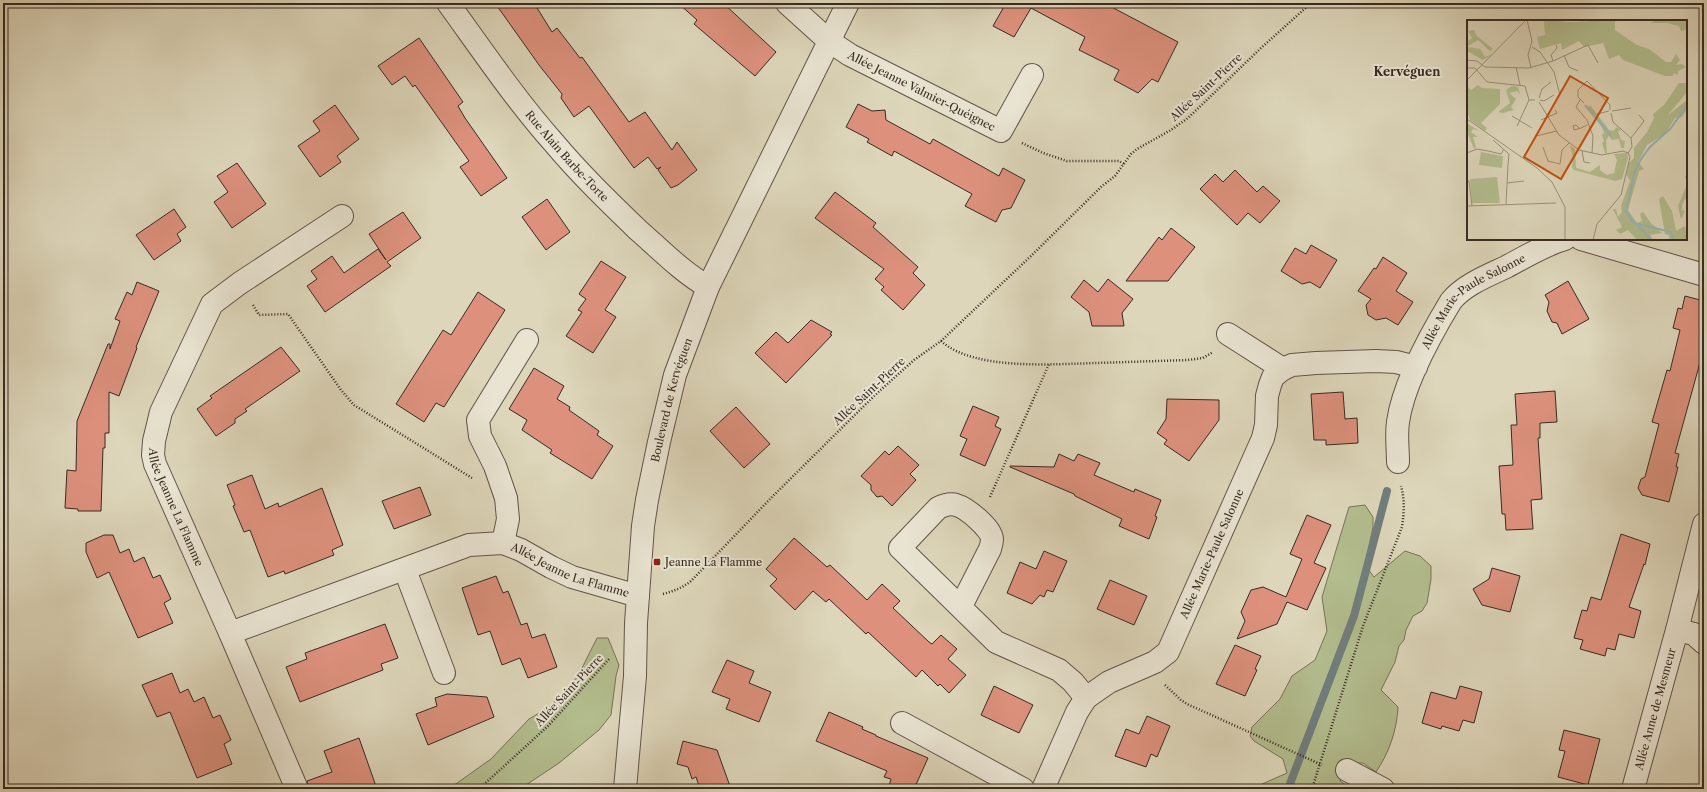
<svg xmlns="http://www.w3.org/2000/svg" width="1707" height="792" viewBox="0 0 1707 792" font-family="'Libre Caslon Text',serif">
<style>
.green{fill:#b3bd8e;stroke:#767458}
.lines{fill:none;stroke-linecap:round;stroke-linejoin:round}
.stream{stroke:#717e7d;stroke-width:8}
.building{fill:#dd917d;stroke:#382a22}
.street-casing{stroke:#615548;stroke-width:24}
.path{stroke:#382a22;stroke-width:2.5;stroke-dasharray:1 2;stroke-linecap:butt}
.street{stroke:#e9e4d2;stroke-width:22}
.poi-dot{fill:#8f2418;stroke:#e9e4d2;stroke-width:1.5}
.labels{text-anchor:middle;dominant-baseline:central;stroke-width:4;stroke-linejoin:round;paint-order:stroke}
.street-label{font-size:11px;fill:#382a22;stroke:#e9e4d2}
.poi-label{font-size:11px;fill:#382a22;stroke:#e9e4d2;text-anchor:start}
.neighbourhood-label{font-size:12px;font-weight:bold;fill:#382a22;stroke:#e9e4d2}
.inset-river{fill:none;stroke:#97b6ba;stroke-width:2}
.inset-road{fill:none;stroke:#9b917d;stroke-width:1}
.view{fill:#c55010;fill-opacity:0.15;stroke:#c55010;stroke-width:2}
.inset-edge{fill:none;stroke:#382a22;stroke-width:2}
</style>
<rect width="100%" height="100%" fill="#ddd6ba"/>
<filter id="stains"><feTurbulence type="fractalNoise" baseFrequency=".005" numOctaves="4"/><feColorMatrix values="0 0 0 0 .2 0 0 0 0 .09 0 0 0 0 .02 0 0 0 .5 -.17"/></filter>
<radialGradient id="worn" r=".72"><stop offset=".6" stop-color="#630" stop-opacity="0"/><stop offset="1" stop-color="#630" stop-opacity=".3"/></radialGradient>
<path class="green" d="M1365 505 1373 517V527L1365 565 1374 577 1405 551 1420 556 1431 566V579L1427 603 1422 611 1413 616 1406 630 1404 640 1399 646 1395 662 1381 690 1398 707C1397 730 1389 753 1376 772L1363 763H1349L1340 781 1352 789H1251L1287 773 1283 759 1254 741 1250 736 1252 727 1280 699 1292 676 1315 660 1327 631 1322 597 1349 507Z
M597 638H608L619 665 616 676 611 715 599 730 559 763 520 789H440L453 786 491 759 529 719 551 706 578 676Z"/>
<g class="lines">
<path class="stream" d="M1288 789 1354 616 1387 491"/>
</g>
<path class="building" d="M495 3H534L552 32 557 28 580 58 582 57 629 122 645 112 672 150 677 142 697 170 678 185 671 188 658 170 661 167 657 169 648 157 634 168 589 106 574 117 561 98 562 94 539 65Z
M678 3H723L776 52 755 76 694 24 697 20Z
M1006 3H1104L1178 42 1158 82 1152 79 1138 93 1114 80 1119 70 1079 50 1085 37 1031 8 1014 37 993 26Z
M419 38 463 102 458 106 465 118 507 178 481 196 460 167 469 161 415 85 413 87 405 76 392 85 378 66Z
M858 104 872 111 885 110 886 120 930 144 933 139 999 176 1003 168 1025 180 1011 208 1002 210 996 222 965 206 972 194 894 151 892 156 867 142 869 139 846 127Z
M335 105 359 139 337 156 341 162 320 177 298 146 320 131 313 121Z
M237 163 266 204 232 228 214 202 228 192 217 176Z
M1235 170 1257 192 1263 186 1280 201 1260 223 1248 213 1237 225 1200 189 1215 174 1223 182Z
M835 192 876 223 873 227 918 267 913 273 925 285 903 310 881 290 884 287 875 279 884 269 815 218Z
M547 199 570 232 546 250 522 217Z
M174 209 186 227 177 234 181 241 154 260 136 235Z
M403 212 421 238 387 262 391 266 325 312 307 286 317 279 311 271 332 256 344 273 378 249 386 260 369 234Z
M1171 228 1195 247 1168 281H1126L1159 237 1162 240Z
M1311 245 1337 260 1320 288 1310 282 1302 284 1281 271 1295 248 1306 254Z
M1383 257 1407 273 1396 291 1413 302 1398 325 1386 318 1376 320 1368 315 1366 305 1371 299 1358 291 1374 268 1376 269Z
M601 261 626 277 605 310 616 317 593 353 566 336 582 312 578 310 586 299 579 294Z
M1108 279 1133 299 1122 313 1124 326H1092L1089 312 1071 297 1084 280 1098 292Z
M1568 281 1589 319 1562 334 1557 323 1552 322 1547 311 1549 302 1545 295Z
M137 282 159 291 136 347 137 348 119 396 109 392V433H105V448H103L101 511H78V509L65 508 67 470 76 471 77 421 108 344H110V349L120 321 115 319 127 292 132 295Z
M478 292 505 310 444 407 436 403 424 422 396 404 443 330 451 335Z
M1685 296 1704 301V348L1675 453 1679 454 1676 467H1678L1669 502 1642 495 1638 488 1641 479 1645 477 1659 424 1652 422 1667 370 1670 371 1680 330 1673 328 1678 308 1682 309Z
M811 320 832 332 830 334 832 335 786 383 755 353 776 332 788 343Z
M281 347 300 371 245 409 247 411 235 419V423L216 436 197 409 212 398 210 396Z
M534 368 564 386 557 399 570 407 569 410 599 431 597 435 613 446 592 479 550 453 552 450 522 430 527 420 509 409Z
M1555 391 1557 422 1540 423V438H1538L1542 499 1531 500 1533 529 1506 530 1505 514H1502L1499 466 1513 465 1511 425H1517L1515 394Z
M1343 392 1345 419 1357 418 1358 443 1326 445V440H1314L1311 394Z
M1167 399 1219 400V420L1189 461 1164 444 1167 440 1157 433 1166 419Z
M973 406 999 417 995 426 1001 429 985 466 960 455 967 439 960 436Z
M736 407 770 444 744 468 710 431Z
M898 446 919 465 910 474 916 480 892 506 882 496 877 497 871 490V485L861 476 885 451 889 455Z
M1059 454 1074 461 1078 454 1100 463 1094 475 1134 492 1135 489 1161 500 1155 516 1157 517 1149 539 1119 526 1122 519 1075 496 1074 494 1010 467V466L1054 467Z
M252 475 265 509 278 503 279 507 322 488 343 545 332 550 334 555 285 574 284 571 268 577 250 530 244 532 233 506 235 505 227 485Z
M420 487 431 515 394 529 382 501Z
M1307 515 1331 525 1314 563 1326 568 1307 610 1287 602 1277 624 1237 639 1245 621 1241 612 1251 590 1263 587 1286 597 1302 559 1290 554Z
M1621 534 1650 544 1645 565 1644 564 1629 607 1641 611 1634 638 1619 634 1615 650 1607 648 1605 656 1580 649 1583 640 1574 638 1582 610 1587 611 1591 597 1601 600Z
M104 535H113L120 553 129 549 134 562 144 557 153 578 160 575 171 599 164 603 173 623 138 638 109 572 97 578 86 552V543Z
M794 538 827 567 830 565 867 600 882 584 900 601 893 608 929 642 932 644 941 635 957 649 948 659 966 675 949 693 940 684 938 686 922 670 916 677 868 632 866 634 829 599 826 602 813 591 795 610 770 586 777 579 766 569Z
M1044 551 1067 561 1053 592 1047 590 1044 597 1040 595 1032 604 1007 593 1020 562 1036 569Z
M1492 568 1520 576 1510 612 1482 605 1473 589 1489 579Z
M496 576 503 593 508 591 521 625 527 623 532 638 545 634 557 667 528 678 520 658 502 665 490 631 478 635 462 588Z
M1110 580 1147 596 1134 625 1097 609Z
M385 624 398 658 381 664 383 670 300 702 286 667 307 659 305 653Z
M1235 645 1261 656 1255 669 1257 670 1245 696 1216 684Z
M727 660 754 671 749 683 771 692 759 722 726 709 730 699 712 692Z
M172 673 180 693 188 689 194 702 204 697 213 718 220 715 231 740 224 744 232 764 197 778 170 712 157 717 142 685Z
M994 686 1033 705 1019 733 981 715Z
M1460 686 1482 692 1474 723 1463 720 1459 731 1442 726 1441 729 1422 723 1431 692 1456 699Z
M447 694 487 697 494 717 428 745 416 714 437 706 435 698Z
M829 712 863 727 862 729 876 735V736L928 758 914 789H888L891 779 884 777 887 771 816 741Z
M1147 716 1170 726 1157 757 1151 754 1146 767 1115 756 1126 729 1139 734Z
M1564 730 1600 739 1588 785 1558 777 1565 751 1559 750Z
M359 738 377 789H309L307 781 332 772 324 751Z
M683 741 717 750 731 789H700L696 777 692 779 688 767 677 764Z"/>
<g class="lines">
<g class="street-casing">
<g id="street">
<path id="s1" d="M448 3C482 50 515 99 554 143 580 174 609 202 638 230 661 250 682 272 708 287"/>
<path id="s2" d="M787 3 829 41 850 55 1001 131 1032 75"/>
<path id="s3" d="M342 216 240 283 212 304 161 412 154 441 153 455 155 464 230 633 469 545 503 543 521 550 551 567 572 577 638 596"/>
<path d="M1581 239 1704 275"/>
<path d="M1228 334 1283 369"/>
<path id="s4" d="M1398 462C1398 449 1396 435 1398 422 1403 385 1431 334 1451 301 1464 285 1487 276 1506 267 1525 257 1544 245 1565 239"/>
<path d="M503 543 508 519 506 498 495 466 480 436 478 420 527 340"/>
<path d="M405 570 444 673"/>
<path d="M961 606 990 549C991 546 992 542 992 539 991 528 967 508 956 505 950 503 944 505 938 508L900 548 996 642 1059 670 1073 682 1086 698"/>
<path d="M1677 630 1694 634 1704 643"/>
<path d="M230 633 297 789"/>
<path d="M902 723 1023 789"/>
<path d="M1347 770 1383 789"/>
<path id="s5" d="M625 789 635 676 636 623 643 526 647 500 659 442 675 375 708 287 848 3"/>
<path id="s6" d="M1043 789 1077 712 1086 698 1109 682 1155 662 1168 652 1263 438 1266 425 1267 396 1270 385 1273 377 1283 369 1292 365 1316 363 1376 361 1396 362 1416 367"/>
<path id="s7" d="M1633 789 1677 630 1704 524"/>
</g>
</g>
<path class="path" d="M1022 143 1043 153 1067 161H1119L1124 164
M253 305 259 315 288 314 341 390 354 405 472 478
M941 341C974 371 1054 364 1097 363 1127 362 1157 361 1188 360L1203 358 1213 352
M990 497 1049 364
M663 594C674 591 682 588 691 581L772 497 875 395 914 360 941 341 1031 256 1101 187 1115 176 1131 154 1137 149 1171 130 1188 118 1260 49 1311 3
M1165 685 1181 700 1187 704 1322 765
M479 789 548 726 610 658
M1312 789 1363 626 1402 527C1404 513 1405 500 1401 486"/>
<use href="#street" class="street"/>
</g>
<rect class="poi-dot" x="653" y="558" width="8" height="8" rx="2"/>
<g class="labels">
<g class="street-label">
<text transform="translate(1206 87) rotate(-43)">Allée Saint-Pierre</text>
<text stroke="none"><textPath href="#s2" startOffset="162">Allée Jeanne Valmier-Quéignec</textPath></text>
<text stroke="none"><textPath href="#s1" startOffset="194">Rue Alain Barbe-Torte</textPath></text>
<text stroke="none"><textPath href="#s4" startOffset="189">Allée Marie-Paule Salonne</textPath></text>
<text transform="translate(869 391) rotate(-43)">Allée Saint-Pierre</text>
<text stroke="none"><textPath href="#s5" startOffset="393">Boulevard de Kervéguen</textPath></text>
<text stroke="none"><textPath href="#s3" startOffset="377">Allée Jeanne La Flamme</textPath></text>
<text stroke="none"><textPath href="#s6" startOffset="303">Allée Marie-Paule Salonne</textPath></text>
<text stroke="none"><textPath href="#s3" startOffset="876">Allée Jeanne La Flamme</textPath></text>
<text transform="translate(569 690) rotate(-47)">Allée Saint-Pierre</text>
<text stroke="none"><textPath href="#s7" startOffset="83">Allée Anne de Mesmeur</textPath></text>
</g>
<g class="poi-label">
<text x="665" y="562">Jeanne La Flamme</text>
</g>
<g class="neighbourhood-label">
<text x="1407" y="71">Kervéguen</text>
</g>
</g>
<g transform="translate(1467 20)">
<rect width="220" height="220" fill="#ddd6ba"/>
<path d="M77 0 104 2 148 0V10L170 25 182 29 199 42H204L209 34 213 40 209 45 215 44 219 47 211 51V55L207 53 206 56H198L156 40 152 35 142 39 136 23 117 27 112 21 95 30 94 23 73 29 70 17 78 15ZM189 0H220V10L214 11 212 6 200 3H183ZM7 10 10 16 26 29 23 31 11 20 0 27V22L5 18 1 11ZM2 27 13 29 18 37 26 34 16 40 0 31ZM212 63H220V72L200 96 220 80V89L215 97 208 98 198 114 180 125 171 142 177 149 172 151 161 190 170 203 175 201 173 194 176 192 184 203 195 213 183 215 186 220H170L161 210 153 214 149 210 155 207 146 189H149L151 197 155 192 154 186 163 161 159 154 162 143 167 138V128L180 112 187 98 186 94 197 85ZM11 65 15 68 33 69V84L14 103 20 108 18 111 3 100 0 91V66L4 70ZM45 66 51 67 53 74 50 71 42 73 49 79 44 87 47 90 36 93 31 92 43 83 39 70ZM123 85 142 110 146 111 150 107 154 110 151 111 154 120 158 121 157 128H154L152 119 145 120 142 116 139 120 140 133H138L135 123 137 121 135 115 137 113 134 104 118 87 121 88ZM0 103 12 111 6 109 4 112 11 117H6L9 127 7 129 0 112ZM103 126 108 129 109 148 123 152 133 145V150L140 155 147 153 150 140 147 134 160 133 161 138 155 159 148 161 107 150 105 147 106 137ZM14 132 36 136 35 148 12 145ZM220 154V180L218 179 215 185V190L218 191 214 199 211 186 220 164 218 156ZM30 157 33 183H5L3 159ZM196 176 205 191 209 211 218 206 220 220H202V215L198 214 192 179Z" fill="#b3bd8e"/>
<path class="inset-river" d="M118 85 144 116M171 205 184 220M206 220 204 212 167 203 159 191 168 151 174 139 183 127 203 109 220 86"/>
<path class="inset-road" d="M60 0 65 21 61 35 64 48M65 27 73 32 87 52 93 75M97 35 102 47 111 51M0 40 10 41 18 47 62 48 86 41 121 25 131 43M86 41 84 35 90 28 89 25M49 47 53 65M0 48H8L20 62 58 66 62 80H68M0 60 59 0M72 78 75 69 84 62M73 80 77 81 87 75M113 80 109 87 120 100 126 116 125 133M72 82 92 115 112 130 135 135 156 131 161 133M117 83 111 77V70L120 61 143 85V90M145 91 164 88M144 93 146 102 164 118 165 127 161 133M130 94 142 91M45 96 65 108M0 99 70 148 85 162 98 187V220M74 100 90 93 88 90M50 106 62 80M112 108 109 105 106 106 107 110 114 108 120 105M69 116 90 111M164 118 177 101 172 95M26 120 42 134 41 145M76 127 81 141 93 144 95 130 102 123M21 131 34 134 37 129M115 131 117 142 123 143M0 133 10 129 21 131M0 161H2L5 186M40 163 57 161M39 184 41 145M0 186 89 183M126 220 130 204 154 175 163 137 161 133"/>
<path class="view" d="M103 56 141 78 94 159 57 137Z"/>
<rect width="220" height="220" class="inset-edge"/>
</g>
<rect width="1707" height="792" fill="none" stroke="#ddd6ba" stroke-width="16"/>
<rect x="4" y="4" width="1699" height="784" fill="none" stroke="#382a22" stroke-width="2"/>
<rect x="8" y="8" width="1691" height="776" fill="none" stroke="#382a22"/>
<rect width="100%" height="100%" filter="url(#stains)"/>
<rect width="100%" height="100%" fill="url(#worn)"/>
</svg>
